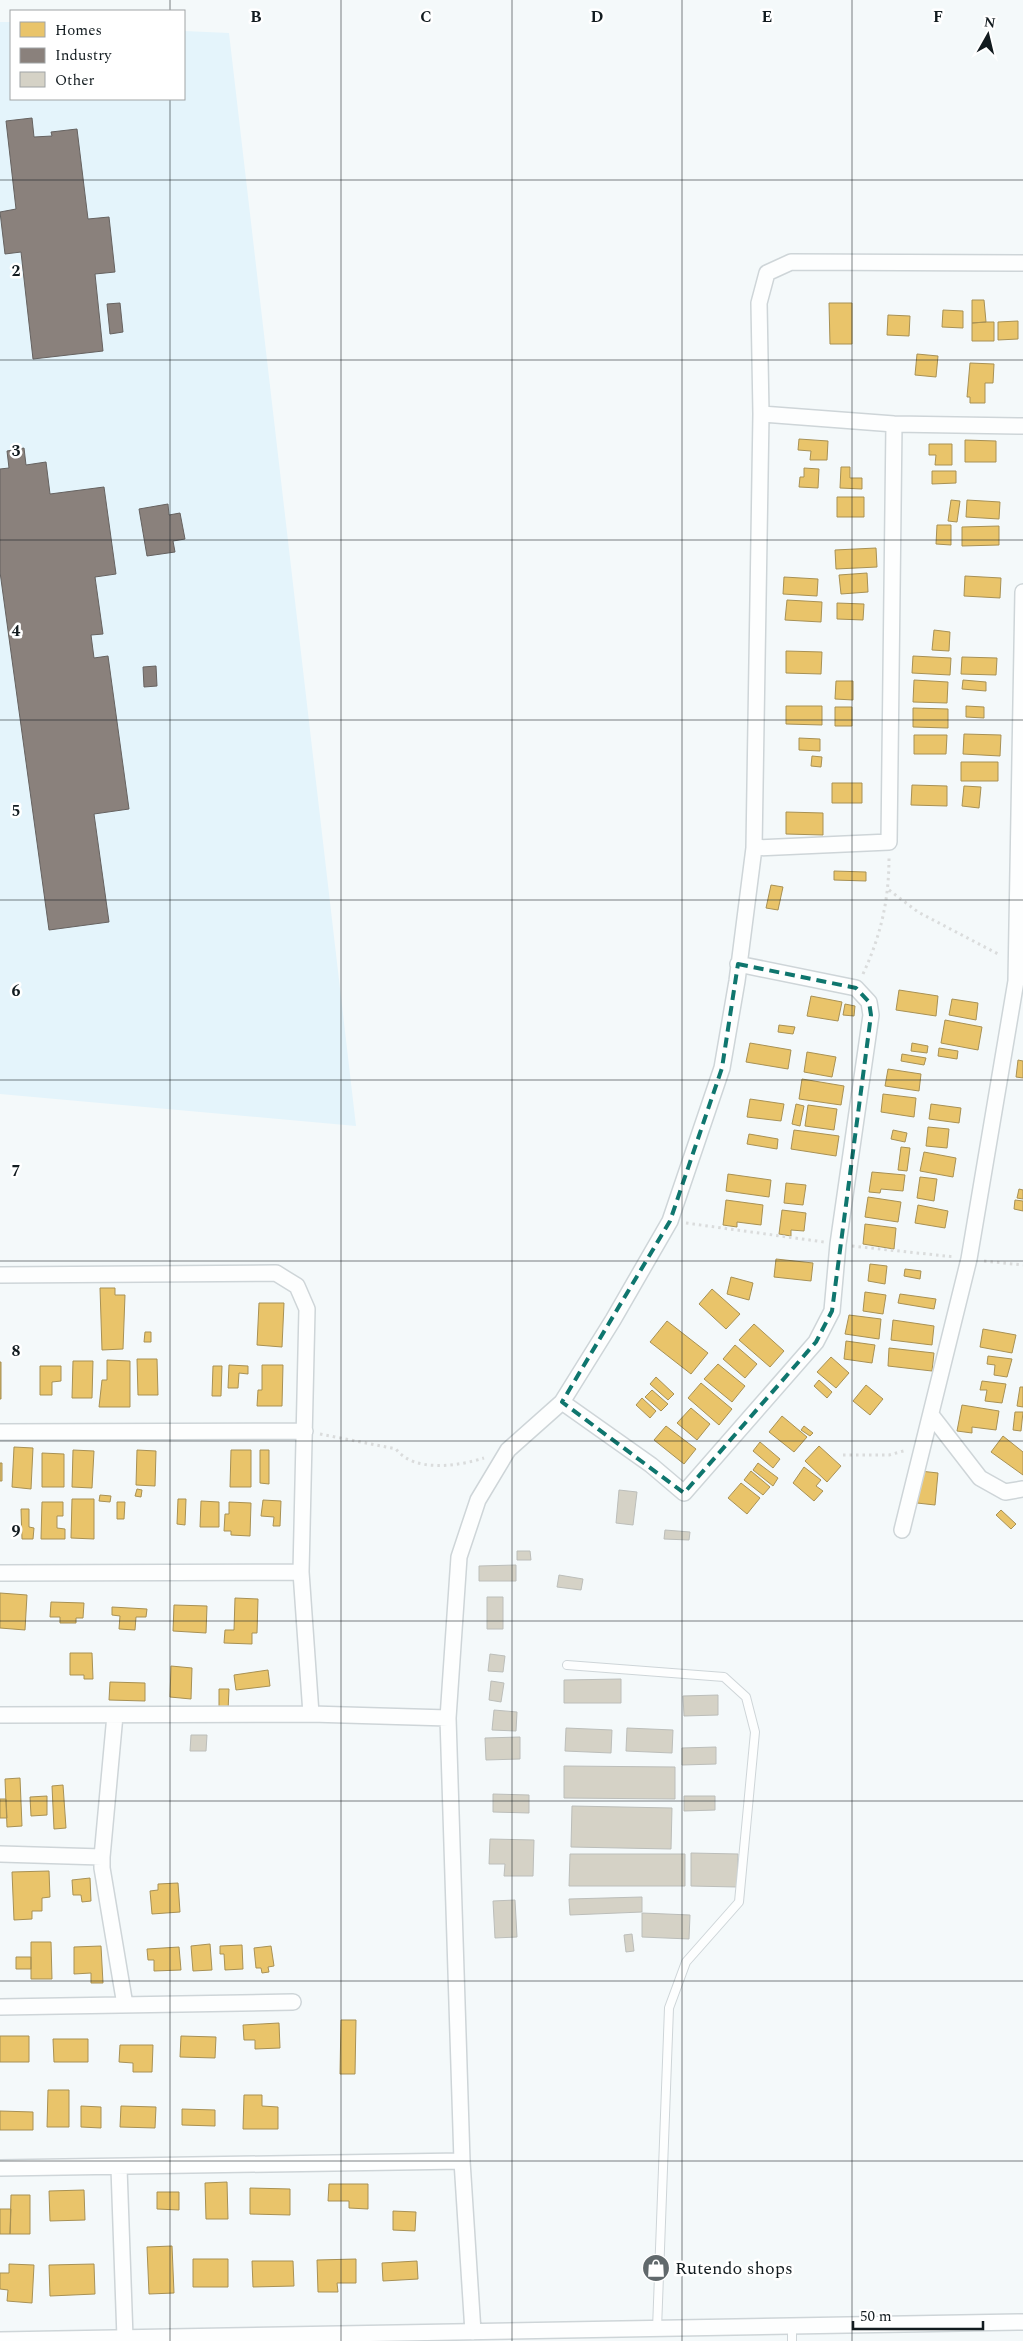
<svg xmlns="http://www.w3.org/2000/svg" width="1023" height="2341" viewBox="0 0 1023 2341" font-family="Spectral,serif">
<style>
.built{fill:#e4f4fb}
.homes{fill:#e9c46a;stroke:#a89154}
.industry{fill:#8a817c;stroke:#666260}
.building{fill:#d5d2c6;stroke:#bcbeba}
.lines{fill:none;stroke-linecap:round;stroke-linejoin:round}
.lane-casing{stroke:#ced5d8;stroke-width:10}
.street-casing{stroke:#ced5d8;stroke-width:18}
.path{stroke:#dadcdc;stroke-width:3;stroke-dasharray:2.5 4;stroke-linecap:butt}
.lane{stroke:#fdfefe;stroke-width:8}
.street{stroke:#fdfefe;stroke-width:15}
.marked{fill:none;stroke:#0f766e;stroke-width:4;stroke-dasharray:10 6;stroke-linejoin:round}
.grid{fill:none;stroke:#121b1f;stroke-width:1;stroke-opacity:0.55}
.labels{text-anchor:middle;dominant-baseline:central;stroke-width:5;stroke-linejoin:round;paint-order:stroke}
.poi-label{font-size:18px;fill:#121b1f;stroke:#fff;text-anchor:start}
.grid-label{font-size:16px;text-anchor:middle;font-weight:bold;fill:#121b1f;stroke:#fff;stroke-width:5;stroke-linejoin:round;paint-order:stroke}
</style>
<rect width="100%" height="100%" fill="#f4f9fa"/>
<path class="built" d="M0 22H11V99H184V31L229 33 356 1126 0 1094Z"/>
<path class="homes" d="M972 300H984L986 322 972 323Z
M829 303H852V344H830Z
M943 310 963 311V328L942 327Z
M888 315 910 316 909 336 887 335Z
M1018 321V339L998 340V322Z
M986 322H994V341H972V323Z
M917 354 938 356 936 377 915 375Z
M970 363 994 364 993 383H985V403H970V397H967Z
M799 439 828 441 827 460H810L811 451 798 450Z
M965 440 996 441V462H965Z
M929 444H952V465H935L936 455H929Z
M841 467H850V478H862V489L840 488Z
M804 468 819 469 818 488 799 487 800 477H804Z
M932 471H956V483L932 484Z
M837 497H864V517H837Z
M951 500 960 501 957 522 948 521Z
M967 500 1000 502 999 519 966 517Z
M937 525H951V545L936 544Z
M999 526V545L962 546V527Z
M876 548 877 567 836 569 835 550Z
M867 573 868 592 841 594 839 575Z
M965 576 1001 578 1000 598 964 596Z
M784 577 818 579 817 596 783 594Z
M787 600 822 602 821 622 785 620Z
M837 603 864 604 863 620 837 619Z
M934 630 950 632 949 651 932 650Z
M786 651 822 652 821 674 786 673Z
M913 656 951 658 950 675 912 673Z
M962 657 997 658 996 675 961 674Z
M914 680 948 682 947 703 913 702Z
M963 680 986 682V691L962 689Z
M836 681H853V700L835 699Z
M786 706H822V725L786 724Z
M966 706 984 707V718L966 717Z
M835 707H852V726H835Z
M913 708 948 709V728L913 727Z
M964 734 1001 735 1000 756 963 754Z
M914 735H947L946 754H914Z
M799 738 820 739V751L799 750Z
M812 756 822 757 821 767 811 766Z
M961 762H998V781H961Z
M832 783H862V803H832Z
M912 785 947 786V806L911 805Z
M964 786 981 787 979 808 962 806Z
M786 812 823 813V835L786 834Z
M834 871 866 872V881L834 880Z
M771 885 783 887 778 910 766 908Z
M899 990 938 996 936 1016 896 1010Z
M811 996 842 1002 838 1021 807 1016Z
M952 999 978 1003 976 1020 949 1015Z
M845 1004 855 1006 854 1016 843 1015Z
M945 1020 982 1027 978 1050 941 1043Z
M779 1025 795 1027 793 1034 778 1032Z
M750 1043 791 1050 788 1069 746 1062Z
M912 1043 928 1046 927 1053 911 1051Z
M939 1048 958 1051 957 1059 938 1056Z
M807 1052 836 1057 832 1077 804 1072Z
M902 1054 926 1058 924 1065 901 1061Z
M1018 1060 1023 1061V1078L1016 1077Z
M888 1069 921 1074 919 1091 885 1086Z
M802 1079 844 1086 841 1105 799 1099Z
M883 1094 916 1098 914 1117 881 1112Z
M750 1099 784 1104 781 1121 747 1117Z
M796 1104 804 1106 800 1126 792 1124Z
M931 1104 961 1108 959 1123 929 1119Z
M808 1105 837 1109 834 1130 805 1126Z
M928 1127 949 1129 947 1148 926 1146Z
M794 1130 839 1136 836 1156 791 1149Z
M893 1130 907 1133 905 1142 891 1139Z
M749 1134 778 1139 777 1149 747 1144Z
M901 1147 910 1148 907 1171 898 1170Z
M924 1152 956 1158 953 1177 920 1171Z
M872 1172 905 1175 903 1191 881 1189 880 1193 869 1192Z
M728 1174 771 1180 769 1197 726 1191Z
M920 1177 937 1179 934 1201 917 1198Z
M786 1183 806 1185 803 1205 784 1203Z
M1019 1189 1023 1190V1199L1017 1198Z
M868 1197 901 1202 898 1222 865 1217Z
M726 1200 763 1205 761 1225 737 1222V1227L723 1225Z
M1015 1200 1023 1201V1211L1014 1209Z
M918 1205 948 1211 945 1228 915 1223Z
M782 1210 806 1213 804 1231 791 1230V1236L779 1234Z
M865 1224 896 1228 894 1249 863 1244Z
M776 1259 813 1263 811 1281 774 1277Z
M870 1264 887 1266 885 1284 868 1281Z
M905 1269 921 1271 920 1279 904 1276Z
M731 1277 753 1283 749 1300 727 1294Z
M100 1288H115V1295H125L123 1349 102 1350Z
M712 1289 740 1314 726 1329 699 1304Z
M865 1292 886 1295 883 1314 863 1311Z
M900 1294 936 1299 934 1309 898 1303Z
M259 1303H284L282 1347 257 1345Z
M849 1315 881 1319 879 1339 845 1334Z
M893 1320 934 1326 932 1345 891 1340Z
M667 1321 708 1353 691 1374 650 1342Z
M754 1324 784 1351 770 1367 739 1340Z
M983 1329 1016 1335 1012 1353 980 1347Z
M145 1332H151V1342H144Z
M846 1341 875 1345 872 1363 844 1359Z
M735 1345 757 1364 745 1378 723 1359Z
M889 1348 934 1353 932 1371 888 1366Z
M988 1356 1012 1359 1007 1377 994 1375 995 1365 987 1364Z
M831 1357 849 1373 836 1388 817 1372Z
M137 1359H157L158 1395H138Z
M107 1360 130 1361V1407H99L102 1380H107Z
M73 1361H93L92 1398H72Z
M0 1362H1V1399H0Z
M718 1364 745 1386 732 1402 704 1379Z
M229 1365 248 1366V1374L239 1373 238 1388H228Z
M262 1365H283L282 1406H257L258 1390H262Z
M40 1366H61V1381L52 1382V1395H40Z
M213 1366H222L221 1396H212Z
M656 1377 674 1394 668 1400 650 1384Z
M819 1380 832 1392 827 1398 814 1386Z
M982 1381 1006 1384 1002 1403 985 1401 987 1390H980Z
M701 1383 732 1409 719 1425 688 1398Z
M866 1385 883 1399 870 1415 853 1401Z
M1020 1387H1023V1407L1017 1406Z
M652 1390 668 1404 661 1411 645 1397Z
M642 1398 656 1411 650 1418 636 1405Z
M962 1405 999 1411 996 1430 972 1427V1433L957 1431Z
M691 1408 710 1424 697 1440 677 1423Z
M1015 1412H1023L1021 1431 1013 1430Z
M782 1416 807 1437 794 1452 769 1432Z
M666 1426 696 1449 684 1464 654 1440Z
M804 1426 813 1433 810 1436 801 1430Z
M1003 1436 1023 1452V1475L991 1452Z
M760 1442 780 1459 773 1468 753 1451Z
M819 1446 841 1466 827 1482 805 1461Z
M14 1447 33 1448 31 1489 12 1487Z
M73 1450 94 1451 92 1488 72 1487Z
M137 1450 156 1451 155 1486 136 1485Z
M231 1450H251V1487H230Z
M260 1450H269V1484L260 1483Z
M42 1453 64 1454V1487H42Z
M0 1463H2V1481H0Z
M758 1463 778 1478 773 1486 753 1470Z
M804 1467 821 1480 816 1486 823 1491 814 1501 793 1483Z
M751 1471 770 1487 763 1495 744 1480Z
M920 1471 938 1473 935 1505 917 1503Z
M741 1483 760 1498 747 1514 728 1498Z
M137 1489 142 1490 141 1497 135 1496Z
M100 1495 111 1496 110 1502 99 1501Z
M72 1499H94V1539L71 1538Z
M178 1499H186L185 1525 177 1524Z
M263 1500 281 1501 280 1526H273L274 1517 261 1516Z
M201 1501 219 1502V1527H200Z
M42 1502H63V1516H57V1528L65 1529V1539H41Z
M117 1502H125L124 1519H117Z
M229 1502 251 1503 250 1536 231 1535V1531H224L225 1514H229Z
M21 1509H29V1527L34 1528 33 1539H22Z
M1001 1510 1016 1524 1011 1529 996 1515Z
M0 1593 27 1595 25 1630 0 1628Z
M235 1598 258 1599 257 1633H252V1644L224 1643 225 1630H234Z
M51 1602 84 1603 83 1618H76V1623H60V1617H50Z
M174 1605 207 1606 206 1633 173 1631Z
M112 1607 147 1609 146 1617H136L135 1630 119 1629 120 1616 112 1615Z
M70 1653H92L93 1679H84V1675H70Z
M171 1666 192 1668 191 1699 170 1697Z
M268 1670 270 1686 236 1690 234 1675Z
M110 1682 145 1683V1701L109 1700Z
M219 1689H229L228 1711 219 1710Z
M20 1778 22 1826 7 1827 5 1779Z
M63 1785 66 1828 54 1829 52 1786Z
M47 1796V1815L31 1816 30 1797Z
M0 1799H6L7 1818H0Z
M49 1871 50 1897 42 1898V1911H32V1919L14 1920 12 1872Z
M90 1878 91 1901 82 1902 81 1895H73L72 1880Z
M178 1883 180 1912 152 1914 150 1891 158 1890V1884Z
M31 1942H51L52 1979H31Z
M210 1944 212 1970 193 1971 191 1946Z
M242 1945 243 1969 225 1970 224 1954H220V1946Z
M101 1946 103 1983H91V1973L74 1974V1947Z
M271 1946 274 1966 268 1967 269 1972 262 1973 261 1968H256L254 1948Z
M179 1947 181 1970 154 1971V1960H148L147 1949Z
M16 1957H31V1969H16Z
M341 2020H356L355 2074H340Z
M279 2023 280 2048 255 2049V2040H244L243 2025Z
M0 2036H29V2062H0Z
M181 2036 216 2037 215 2058 180 2057Z
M53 2039H88V2062H54Z
M120 2045H153L152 2072H133V2063L119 2062Z
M48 2090H69V2127H47Z
M244 2095H262V2106L278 2107V2129H243Z
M81 2106 101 2107V2128L81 2127Z
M121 2106 156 2107 155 2128 120 2127Z
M182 2109 215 2110V2126L182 2125Z
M0 2111 33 2112V2130H0Z
M227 2182 228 2219H206L205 2183Z
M329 2184H368V2209L349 2208V2201H328Z
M250 2188 290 2189V2215L250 2214Z
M84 2190 85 2220 50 2221 49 2191Z
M157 2192H179V2210L157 2209Z
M11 2195H30V2234H10Z
M0 2209H11L10 2234H0Z
M393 2211 416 2212 415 2231 393 2230Z
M172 2246 174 2293 149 2294 147 2247Z
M193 2259H228V2287H193Z
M356 2259V2283H337L338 2292H318L317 2260Z
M252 2261H293L294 2286 253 2287Z
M417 2261 418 2279 383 2281 382 2263Z
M9 2264 34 2265 32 2303 7 2301 8 2290 0 2289V2273H9Z
M94 2264 95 2294 50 2296 49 2265Z"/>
<path class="industry" d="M32 118 34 137 52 136 51 132 77 129 88 219 109 217 115 272 95 274 103 351 33 359 21 252 5 254 0 212 16 209 6 121Z
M120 303 123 332 110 334 107 304Z
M24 448 26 465 46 462 50 494 104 487 116 574 95 577 103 634 91 635 94 658 108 656 129 809 94 814 109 922 49 930 0 572V469L9 468 7 451Z
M168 504 169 515 180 513 185 539 173 541 175 552 147 556 139 509Z
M156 666 157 686 144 687 143 667Z"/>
<path class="building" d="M619 1490 637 1492 633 1525 616 1523Z
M665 1530 690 1532 689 1540 664 1539Z
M517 1551H530L531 1560H517Z
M516 1565V1581H479V1566Z
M559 1575 583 1579 581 1590 557 1587Z
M487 1597H503V1629H487Z
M490 1654 505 1656 503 1672 488 1671Z
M621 1679V1703H564V1680Z
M491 1681 504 1683 501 1702 489 1700Z
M718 1695V1715L684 1716 683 1696Z
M494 1710 517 1712 516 1731 492 1730Z
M566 1728 612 1730 611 1753 565 1751Z
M627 1728 673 1730 672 1753 626 1751Z
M191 1735H207L206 1751H190Z
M520 1737V1759L486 1760 485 1738Z
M716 1747V1764L682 1765V1748Z
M564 1766 675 1767V1799L564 1798Z
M493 1794 529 1795V1813L493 1812Z
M684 1796H715V1810L684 1811Z
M572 1806 672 1808 671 1849 571 1847Z
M490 1839 534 1840 533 1876H504L505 1864H489Z
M691 1853 738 1854 737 1887 691 1886Z
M570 1854H685V1886H569Z
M642 1897V1912L570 1915 569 1899Z
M515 1900 517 1937 495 1938 493 1901Z
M642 1913 690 1915 689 1939 642 1937Z
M632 1934 634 1951 626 1952 624 1935Z"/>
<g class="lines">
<g class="lane-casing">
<path id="lane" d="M567 1665 724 1677 746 1697 755 1732 739 1902 686 1962 669 2008 657 2329
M792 2326V2341"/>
</g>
<g class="street-casing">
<path id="street" d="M761 414 894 424 1023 426
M754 848 889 842 894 424
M0 1275 276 1273 297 1286 307 1309 301 1572
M562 1402 651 1465 684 1493 816 1342 832 1311 838 1244 871 1015 869 1002 856 988 738 964
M932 1416 980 1478 1005 1492 1023 1489
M0 1432 305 1431
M902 1530 969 1259 1016 981 1023 592
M0 1573 301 1572 311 1714
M0 1715 311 1714 448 1718
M0 1854 102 1857V1868L125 2005
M102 1857 115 1715
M0 2007 293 2002
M0 2168 462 2161
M119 2168 125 2338
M473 2332 462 2161 448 1718 459 1557 478 1500 508 1450 562 1402 613 1320 670 1221 722 1068 737 981 754 848 761 414 759 303 767 273 791 262 1023 263
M0 2340 1023 2322"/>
</g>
<path class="path" d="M889 890 918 912 1000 955
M863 974C881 935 889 900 889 857
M686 1223 824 1242
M852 1246 955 1257
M984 1261 1023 1265
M320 1434 396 1449C414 1473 459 1466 484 1458
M843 1455H889L907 1450"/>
<use href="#lane" class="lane"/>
<use href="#street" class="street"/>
</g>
<path class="marked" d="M738 964 856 988 869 1002 871 1015 832 1311 816 1342 684 1493 562 1402 670 1221 722 1068Z"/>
<path class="grid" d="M170 0V11M341 0V2341M512 0V2341M682 0V2341M852 0V2341M170 99V2341M0 180H1023M0 360H1023M0 540H1023M0 720H1023M0 900H1023M0 1080H1023M0 1261H1023M0 1441H1023M0 1621H1023M0 1801H1023M0 1981H1023M0 2161H1023"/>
<defs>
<g id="shop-disc" transform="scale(1.4375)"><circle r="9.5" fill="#61696c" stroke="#fff"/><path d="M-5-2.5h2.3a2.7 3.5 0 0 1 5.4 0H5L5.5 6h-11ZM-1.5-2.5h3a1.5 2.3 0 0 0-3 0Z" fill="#fff"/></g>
</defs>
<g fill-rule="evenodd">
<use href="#shop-disc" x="656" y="2268"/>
</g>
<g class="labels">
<g class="poi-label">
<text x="675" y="2268">Rutendo shops</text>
</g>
</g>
<g class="grid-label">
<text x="256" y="22">B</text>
<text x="426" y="22">C</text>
<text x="597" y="22">D</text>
<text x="767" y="22">E</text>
<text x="938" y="22">F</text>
<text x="16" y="276">2</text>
<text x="16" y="456">3</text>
<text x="16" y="636">4</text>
<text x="16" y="816">5</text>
<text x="16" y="996">6</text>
<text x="16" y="1176">7</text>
<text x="16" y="1356">8</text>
<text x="16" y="1536">9</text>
</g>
<rect x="10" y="10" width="175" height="90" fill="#ffffff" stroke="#a0a4a5"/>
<rect x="20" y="22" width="25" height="15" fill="#e9c46a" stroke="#a0a4a5"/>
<text x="55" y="35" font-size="15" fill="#121b1f">Homes</text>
<rect x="20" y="48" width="25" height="15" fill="#8a817c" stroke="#a0a4a5"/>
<text x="55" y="60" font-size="15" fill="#121b1f">Industry</text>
<rect x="20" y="72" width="25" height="15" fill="#d5d2c6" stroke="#a0a4a5"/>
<text x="55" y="85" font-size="15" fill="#121b1f">Other</text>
<g transform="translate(988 35) rotate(8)" stroke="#ffffff" stroke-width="4" paint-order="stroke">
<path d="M0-4L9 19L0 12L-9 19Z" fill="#121b1f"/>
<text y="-8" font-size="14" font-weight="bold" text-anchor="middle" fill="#121b1f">N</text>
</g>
<path d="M853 2321v8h130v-8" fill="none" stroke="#121b1f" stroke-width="2.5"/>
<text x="860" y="2321" font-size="15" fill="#121b1f" stroke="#ffffff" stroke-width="4" paint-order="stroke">50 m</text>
</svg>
